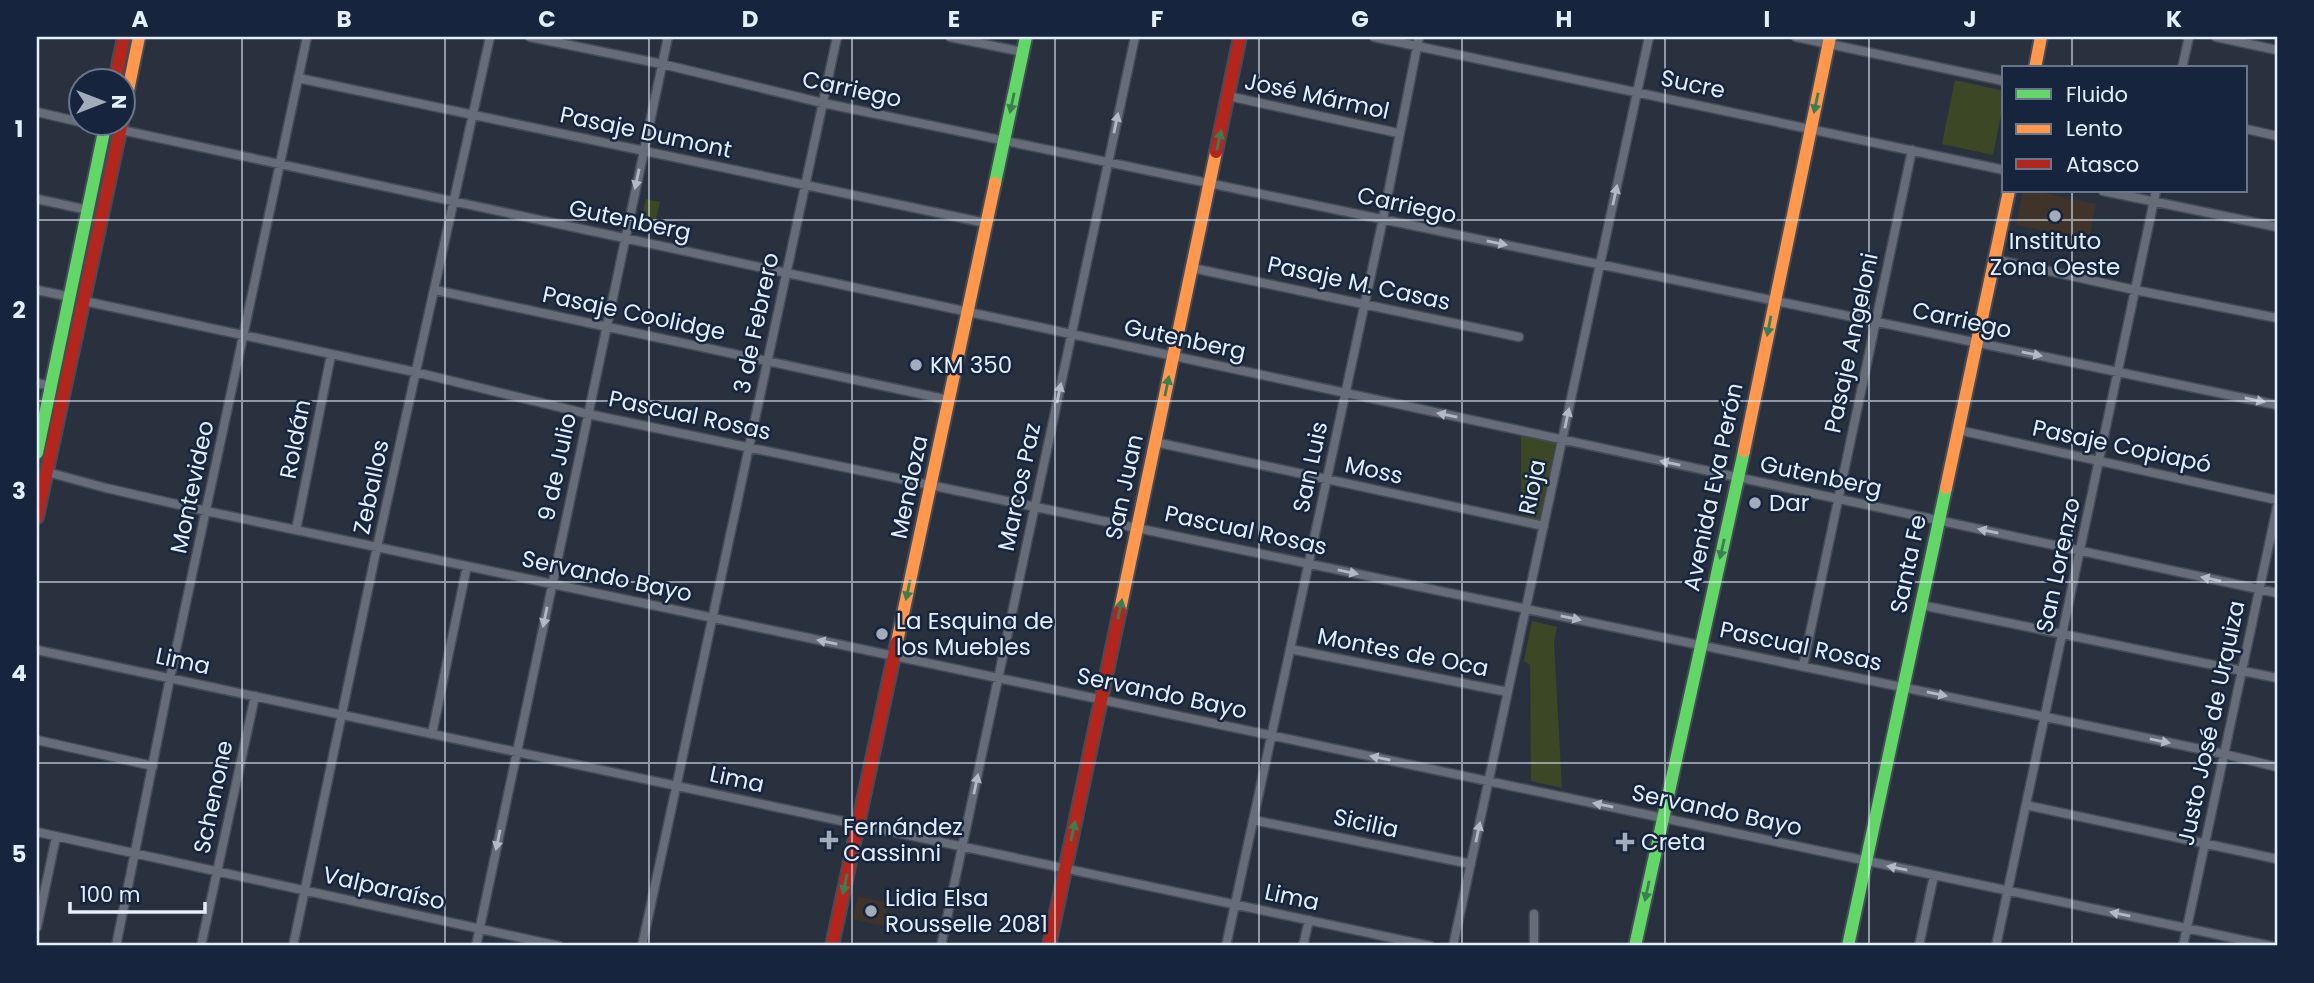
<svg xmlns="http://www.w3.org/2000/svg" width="2314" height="983" viewBox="0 0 2314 983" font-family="Poppins,sans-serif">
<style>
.education{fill:#3f332a}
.green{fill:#3b4725}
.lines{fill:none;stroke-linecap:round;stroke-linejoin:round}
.street-casing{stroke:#454c58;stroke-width:11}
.fast-casing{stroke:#454c58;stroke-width:16}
.slow-casing{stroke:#454c58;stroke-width:16}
.jam-casing{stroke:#454c58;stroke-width:16}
.street{stroke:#666d79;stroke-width:8}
.fast{stroke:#63d668;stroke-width:12}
.slow{stroke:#ff974d;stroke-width:12}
.jam{stroke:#b3261e;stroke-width:12}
.oneway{fill:#3c7e52}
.oneway2{fill:#b1bac9}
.grid{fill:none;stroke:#e3eefe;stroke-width:2;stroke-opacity:0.55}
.poi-dot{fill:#a2acbb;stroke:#16253d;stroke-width:2.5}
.labels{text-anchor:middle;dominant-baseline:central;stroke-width:5;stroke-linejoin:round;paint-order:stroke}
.street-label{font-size:23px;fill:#e3eefe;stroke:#16253d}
.poi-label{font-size:23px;fill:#e3eefe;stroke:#16253d;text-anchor:start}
.neatline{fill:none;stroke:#e3eefe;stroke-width:2.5}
.grid-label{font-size:23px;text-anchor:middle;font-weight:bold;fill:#e3eefe}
</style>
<rect width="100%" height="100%" fill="#29313f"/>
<path class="education" d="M2023 191H2034L2096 204 2089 240 2016 225Z
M858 896 889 903 884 926 853 919Z"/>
<path class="green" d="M1955 80 2004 91V100L1993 155 1942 144Z
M106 123H122L37 517V453Z
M646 199 660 202 655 223 641 220Z
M1521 434 1556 442 1539 522 1521 518Z
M1532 621 1557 627 1554 642 1562 788 1531 781 1530 665 1524 661Z"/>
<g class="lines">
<g class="street-casing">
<path id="street" d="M530 37 662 64 823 103 2277 405
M950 37 1023 52
M1374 37 2004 170
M1796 37 2004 81
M2216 37 2277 50
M2182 68 2189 37
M298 78 986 223
M1228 96 1398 133
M37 112 80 122
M84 122 2277 593
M2246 129 2277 136
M2103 191 2277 227
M37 199 88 210
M1994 259 2135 290 2277 318
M1192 268 1519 337
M37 290 71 297
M435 290 949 400
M84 301 415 372 588 414 2224 754 2277 767
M37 383 51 386
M1958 430 2277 500
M1155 442 1544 526
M47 472 106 488 206 511 2271 946
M296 530 331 355
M1921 605 2277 678
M1290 649 1508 692
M37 650 1430 946
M1803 666 1912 150
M432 734 467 566
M37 740 153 766
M2026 805 2277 859
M1253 820 1471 864
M37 832 559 946
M1534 914V946
M37 927 56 837
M116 946 170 678 307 37
M201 946 255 696
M293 946 377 547 490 37
M476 946 668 37
M642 946 837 37
M941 946 1135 37
M1226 946 1383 219 1419 37
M1303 946 1309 920
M1453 946 1649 37
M1919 946 1934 875
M1996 946 2156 191
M2183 946 2277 507"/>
</g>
<g class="fast-casing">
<path id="fast" d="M995 183 1026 37
M37 453 106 122
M1635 946 1744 451
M1848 946 1946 488"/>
</g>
<g class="slow-casing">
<path id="slow" d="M2035 68 2041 37
M122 120 139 37
M1744 451 1830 37
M1946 488 2009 191
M1120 610 1216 152
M897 642 995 183"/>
</g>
<g class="jam-casing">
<path id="jam" d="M115 80 124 37
M1216 152 1240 37
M37 517 122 122
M832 946 897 642
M1049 946 1120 610"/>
</g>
<use href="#street" class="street"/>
<use href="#fast" class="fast"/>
<use href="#slow" class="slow"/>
<use href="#jam" class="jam"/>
</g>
<defs><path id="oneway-solid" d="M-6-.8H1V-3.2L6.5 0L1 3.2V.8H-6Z" transform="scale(1.75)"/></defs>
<g class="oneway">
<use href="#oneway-solid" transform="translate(1012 103) rotate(102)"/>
<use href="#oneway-solid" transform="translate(1816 103) rotate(102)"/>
<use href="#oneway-solid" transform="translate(1219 140) rotate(-78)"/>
<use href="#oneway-solid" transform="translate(1769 326) rotate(101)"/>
<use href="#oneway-solid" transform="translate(1167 386) rotate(-78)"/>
<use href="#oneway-solid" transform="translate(1722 549) rotate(103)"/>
<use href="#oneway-solid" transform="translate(908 590) rotate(102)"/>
<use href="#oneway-solid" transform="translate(1120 609) rotate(-78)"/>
<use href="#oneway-solid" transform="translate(1073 831) rotate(-78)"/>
<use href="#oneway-solid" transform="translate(845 884) rotate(102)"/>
<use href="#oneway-solid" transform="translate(1647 891) rotate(102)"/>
</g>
<g class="oneway2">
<use href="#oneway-solid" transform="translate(1116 123) rotate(-78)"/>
<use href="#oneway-solid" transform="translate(637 179) rotate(102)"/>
<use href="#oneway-solid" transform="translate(1615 195) rotate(-78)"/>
<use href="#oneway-solid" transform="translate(1497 243) rotate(12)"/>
<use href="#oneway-solid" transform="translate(2032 354) rotate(12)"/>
<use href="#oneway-solid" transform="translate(1059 393) rotate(-78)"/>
<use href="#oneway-solid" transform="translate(2255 400) rotate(12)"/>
<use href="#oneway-solid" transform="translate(1447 415) rotate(-168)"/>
<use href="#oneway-solid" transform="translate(1567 418) rotate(-78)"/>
<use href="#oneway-solid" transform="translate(1670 463) rotate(-168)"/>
<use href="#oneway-solid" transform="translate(1988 531) rotate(-168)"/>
<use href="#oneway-solid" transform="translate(1348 572) rotate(12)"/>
<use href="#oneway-solid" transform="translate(2211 579) rotate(-168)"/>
<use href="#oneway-solid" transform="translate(545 617) rotate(102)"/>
<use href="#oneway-solid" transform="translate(1571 618) rotate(12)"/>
<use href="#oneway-solid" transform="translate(827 642) rotate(-168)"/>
<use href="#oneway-solid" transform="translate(1937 694) rotate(12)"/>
<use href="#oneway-solid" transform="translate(2160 741) rotate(12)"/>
<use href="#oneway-solid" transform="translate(1380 758) rotate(-168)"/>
<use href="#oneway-solid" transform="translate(976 784) rotate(-78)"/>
<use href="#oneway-solid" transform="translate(1603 805) rotate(-168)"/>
<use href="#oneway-solid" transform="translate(1478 832) rotate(-78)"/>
<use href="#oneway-solid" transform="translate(498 840) rotate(102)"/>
<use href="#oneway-solid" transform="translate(1897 868) rotate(-168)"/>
<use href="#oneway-solid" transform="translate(2120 914) rotate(-168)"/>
</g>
<path class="grid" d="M242 37V946M445 37V946M649 37V946M852 37V946M1055 37V946M1259 37V946M1462 37V946M1665 37V946M1869 37V946M2072 37V68M2072 191V946M37 220H2277M37 401H2277M37 582H2277M37 763H2277"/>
<g class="poi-dot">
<circle cx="2055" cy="216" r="7"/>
<circle cx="916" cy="365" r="7"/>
<circle cx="1755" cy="503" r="7"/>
<circle cx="882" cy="634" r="7"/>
<path d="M825.5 829.5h7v7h7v7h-7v7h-7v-7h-7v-7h7z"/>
<path d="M1621.5 831.5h7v7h7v7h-7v7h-7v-7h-7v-7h7z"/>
<circle cx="871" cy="911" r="7"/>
</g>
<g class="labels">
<g class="street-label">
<text transform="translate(1693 84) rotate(12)">Sucre</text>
<text transform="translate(852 89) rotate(12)">Carriego</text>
<text transform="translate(1317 96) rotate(12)">José Mármol</text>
<text transform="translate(646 132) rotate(12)">Pasaje Dumont</text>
<text transform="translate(1407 205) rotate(12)">Carriego</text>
<text transform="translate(630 220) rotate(12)">Gutenberg</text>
<text transform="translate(1359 283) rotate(12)">Pasaje M. Casas</text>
<text transform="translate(634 313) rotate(12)">Pasaje Coolidge</text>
<text transform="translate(1962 320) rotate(12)">Carriego</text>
<text transform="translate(756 323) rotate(-78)">3 de Febrero</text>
<text transform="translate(1185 339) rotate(12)">Gutenberg</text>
<text transform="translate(1851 343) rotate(-78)">Pasaje Angeloni</text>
<text transform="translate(690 415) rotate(12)">Pascual Rosas</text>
<text transform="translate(295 439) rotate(-79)">Roldán</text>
<text transform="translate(2122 446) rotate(12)">Pasaje Copiapó</text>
<text transform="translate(557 467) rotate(-78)">9 de Julio</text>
<text transform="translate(1310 467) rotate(-78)">San Luis</text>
<text transform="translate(1374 470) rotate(12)">Moss</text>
<text transform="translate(1821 476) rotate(12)">Gutenberg</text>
<text transform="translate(192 487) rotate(-78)">Montevideo</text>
<text transform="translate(371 487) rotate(-78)">Zeballos</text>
<text transform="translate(909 487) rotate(-78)">Mendoza</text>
<text transform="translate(1019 487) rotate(-78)">Marcos Paz</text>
<text transform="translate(1124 487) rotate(-78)">San Juan</text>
<text transform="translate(1532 487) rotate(-78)">Rioja</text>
<text transform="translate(1713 487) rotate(-78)">Avenida Eva Perón</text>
<text transform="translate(1246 530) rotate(12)">Pascual Rosas</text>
<text transform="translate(1908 564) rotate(-78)">Santa Fe</text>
<text transform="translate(2058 565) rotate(-78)">San Lorenzo</text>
<text transform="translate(607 576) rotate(12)">Servando Bayo</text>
<text transform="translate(1801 646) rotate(12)">Pascual Rosas</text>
<text transform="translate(1403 652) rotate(11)">Montes de Oca</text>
<text transform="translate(183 661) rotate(12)">Lima</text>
<text transform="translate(1162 693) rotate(12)">Servando Bayo</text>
<text transform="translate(2211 723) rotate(-78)">Justo José de Urquiza</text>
<text transform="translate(737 779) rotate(12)">Lima</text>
<text transform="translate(213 797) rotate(-78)">Schenone</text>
<text transform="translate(1717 810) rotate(12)">Servando Bayo</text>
<text transform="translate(1366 823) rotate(12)">Sicilia</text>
<text transform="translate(384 888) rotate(13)">Valparaíso</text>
<text transform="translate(1292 897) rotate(12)">Lima</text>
</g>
<g class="poi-label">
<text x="2055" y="241" text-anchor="middle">Instituto<tspan x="2055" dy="26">Zona Oeste</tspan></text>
<text x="930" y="365">KM 350</text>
<text x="1769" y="503">Dar</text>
<text x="896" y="621">La Esquina de<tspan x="896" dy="26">los Muebles</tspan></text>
<text x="843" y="827">Fernández<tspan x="843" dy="26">Cassinni</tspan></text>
<text x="1641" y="842">Creta</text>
<text x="885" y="898">Lidia Elsa<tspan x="885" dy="26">Rousselle 2081</tspan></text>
</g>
</g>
<rect width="2314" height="983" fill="none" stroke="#16253d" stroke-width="77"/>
<rect x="2002" y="66" width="245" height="126" fill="#16253d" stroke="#68758a" stroke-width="2"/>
<rect x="2016" y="89" width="35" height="10" fill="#63d668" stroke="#68758a" stroke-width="2"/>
<text x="2066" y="102" font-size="21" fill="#e3eefe">Fluido</text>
<rect x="2016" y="124" width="35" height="10" fill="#ff974d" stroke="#68758a" stroke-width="2"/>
<text x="2066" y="136" font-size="21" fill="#e3eefe">Lento</text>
<rect x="2016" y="159" width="35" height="10" fill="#b3261e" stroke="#68758a" stroke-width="2"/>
<text x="2066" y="172" font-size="21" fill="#e3eefe">Atasco</text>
<g transform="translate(102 102) rotate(90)"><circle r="33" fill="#16253d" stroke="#68758a" stroke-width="2"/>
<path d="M0-5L12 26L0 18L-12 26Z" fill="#a2acbb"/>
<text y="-10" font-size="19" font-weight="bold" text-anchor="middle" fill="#e3eefe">N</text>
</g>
<path d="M70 902v10h135v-10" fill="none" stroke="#e3eefe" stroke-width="3.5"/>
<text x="80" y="902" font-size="21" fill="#e3eefe" stroke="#16253d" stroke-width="5" paint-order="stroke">100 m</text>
<rect x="38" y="38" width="2238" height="906" class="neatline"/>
<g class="grid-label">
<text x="140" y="27">A</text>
<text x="344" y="27">B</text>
<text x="547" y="27">C</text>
<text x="750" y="27">D</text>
<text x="954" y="27">E</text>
<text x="1157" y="27">F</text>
<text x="1360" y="27">G</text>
<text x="1564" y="27">H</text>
<text x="1767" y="27">I</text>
<text x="1970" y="27">J</text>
<text x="2174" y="27">K</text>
<text x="19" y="137">1</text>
<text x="19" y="318">2</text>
<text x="19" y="499">3</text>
<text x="19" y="681">4</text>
<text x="19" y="862">5</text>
</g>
</svg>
